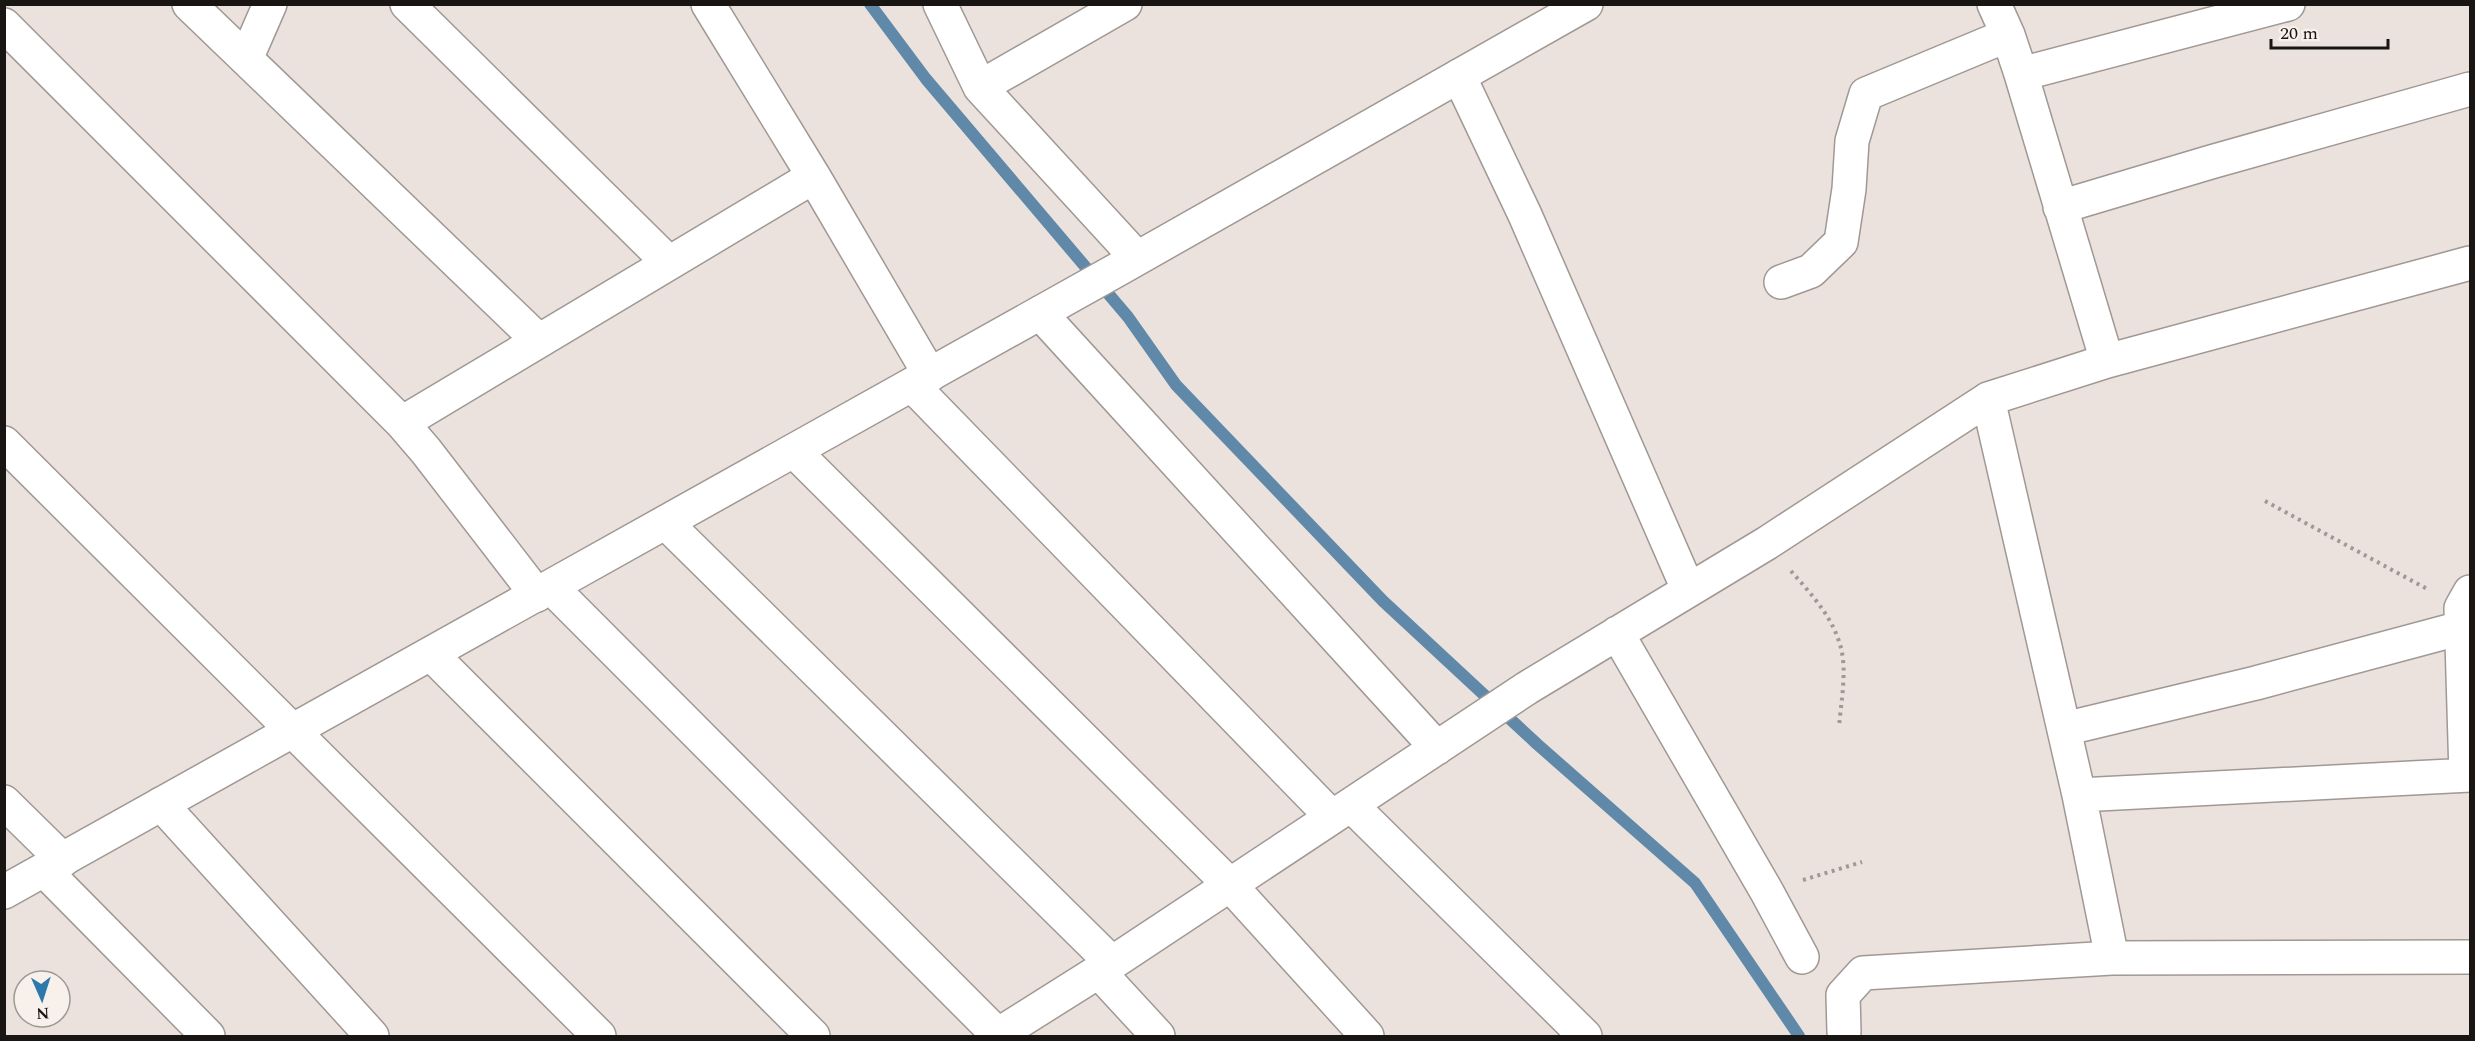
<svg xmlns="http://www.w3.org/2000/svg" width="2475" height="1041" viewBox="0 0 2475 1041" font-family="Spectral,serif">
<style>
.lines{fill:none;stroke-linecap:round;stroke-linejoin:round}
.stream{stroke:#6089a9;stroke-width:12}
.street-casing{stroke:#a09894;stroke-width:36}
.secondary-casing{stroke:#a09894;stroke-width:36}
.path{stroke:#9f9894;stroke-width:4;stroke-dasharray:3 4.5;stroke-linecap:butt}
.street{stroke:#fff;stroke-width:33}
.secondary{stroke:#fff;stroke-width:33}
</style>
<rect width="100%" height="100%" fill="#ebe2dd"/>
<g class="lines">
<path class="stream" d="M870 4 926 79 1128 317 1176 385 1383 601 1537 744 1695 883 1799 1036"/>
<g class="street-casing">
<path id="street" d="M189 4 539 341
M407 4 669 263
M708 4 814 177 930 375
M940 4 980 87 1137 258
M1994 4 2008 35 2021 74 2107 361
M4 25 402 423 426 451 537 595
M246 59 270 4
M2021 74 2288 4
M1459 76 1525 215 1688 589
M980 87 1125 4
M2060 207 2211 162 2470 89
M1781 282 1811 271 1841 242 1849 189 1852 141 1866 94 2008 35
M1040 313 1437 748
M912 385 1332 817
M1988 399 2079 795 2112 958
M402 423 813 177
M4 443 599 1036
M794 451 1230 885 1367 1036
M666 523 1112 963
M551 587 998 1035
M1617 633 1767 892 1802 957
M431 654 813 1036
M2064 729 2256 683 2461 628
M2466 775 2461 608 2470 592
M2079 795 2470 775
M4 802 63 860
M161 804 372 1036
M1351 805 1585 1036
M44 870 208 1036
M1099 972 1158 1036
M1844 1032 1843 995 1863 973 2112 958 2470 957
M996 1036 1112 963 1527 688 1767 543 1988 399 2107 361 2470 263"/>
</g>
<g class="secondary-casing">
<path id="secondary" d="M4 892 1122 267 1586 4"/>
</g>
<path class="path" d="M2265 501 2429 590
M1791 571C1811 594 1833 617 1841 648 1847 672 1841 702 1839 727
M1803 880 1862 862"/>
<use href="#street" class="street"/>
<use href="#secondary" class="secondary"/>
</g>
<rect width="2475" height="1041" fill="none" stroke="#181513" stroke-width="12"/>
<g transform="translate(42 999) rotate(177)"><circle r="28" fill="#f8f0eb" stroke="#9e9895" stroke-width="1.5"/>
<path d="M0-4.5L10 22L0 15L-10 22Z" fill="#2e79ac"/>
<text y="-9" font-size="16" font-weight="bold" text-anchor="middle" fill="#181513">N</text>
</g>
<path d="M2271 39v9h117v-9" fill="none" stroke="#181513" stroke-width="3"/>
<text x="2280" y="39" font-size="18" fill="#181513" stroke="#f8f0eb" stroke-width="4.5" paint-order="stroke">20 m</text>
</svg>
